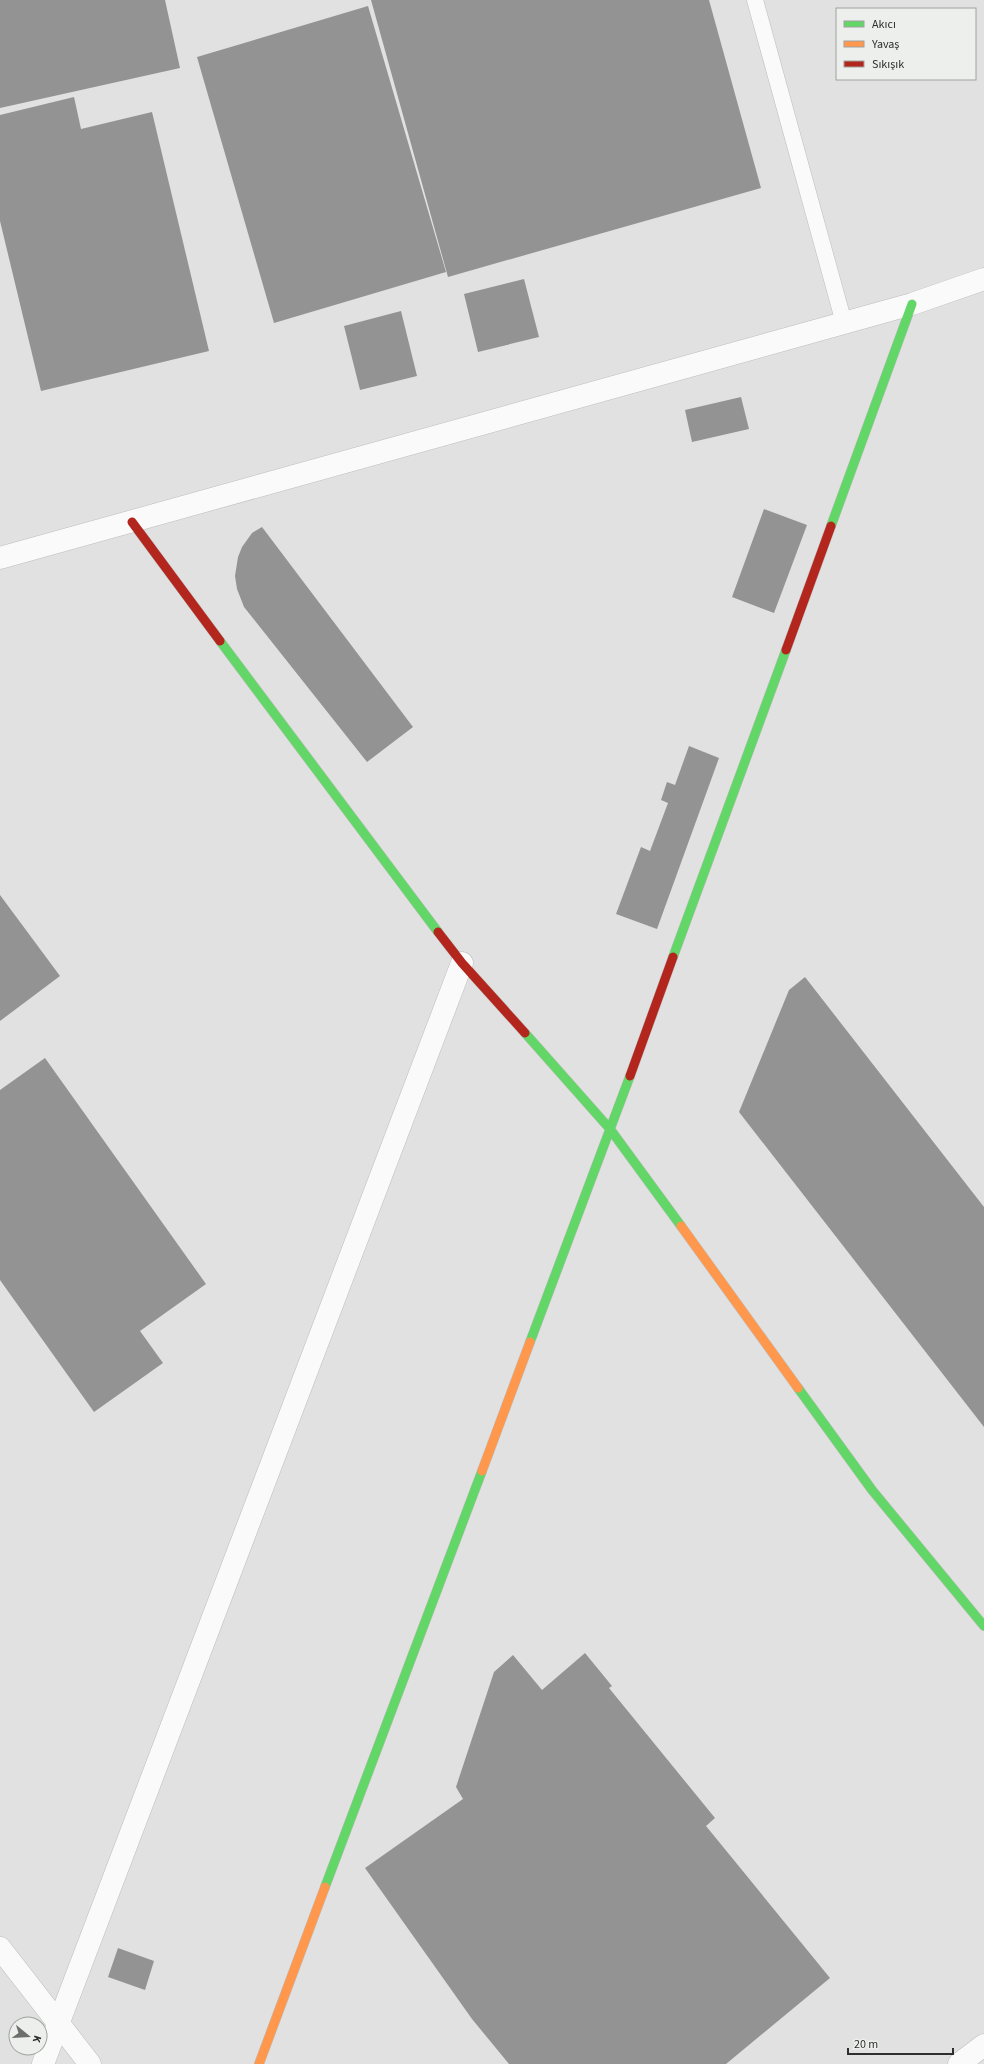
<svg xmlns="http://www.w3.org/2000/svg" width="984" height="2064" viewBox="0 0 984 2064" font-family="'Source Sans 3',sans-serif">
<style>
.building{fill:#929392}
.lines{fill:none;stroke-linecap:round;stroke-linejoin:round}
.lane-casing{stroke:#bcbdbc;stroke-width:17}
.street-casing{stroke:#bcbdbc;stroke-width:23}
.fast-casing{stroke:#bcbdbc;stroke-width:10}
.slow-casing{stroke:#bcbdbc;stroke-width:10}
.jam-casing{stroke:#bcbdbc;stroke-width:10}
.lane{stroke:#fafafa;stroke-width:16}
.street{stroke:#fafafa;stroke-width:22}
.fast{stroke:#63d668;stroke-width:9}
.slow{stroke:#ff974d;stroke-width:9}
.jam{stroke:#b3261e;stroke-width:9}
</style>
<rect width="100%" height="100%" fill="#e0e1e0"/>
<path class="building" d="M0 0H165L180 68 0 108Z
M371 0H709L761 188 448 277Z
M368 6 446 272 274 323 197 57Z
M74 97 81 129 152 112 209 351 41 391 0 221V115Z
M524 279 539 337 478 352 464 294Z
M401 311 417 376 360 390 344 326Z
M741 397 749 429 692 442 685 410Z
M764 509 807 525 774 613 732 597Z
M262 527 413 727 367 762 244 607 237 589 235 576 238 557 242 547 252 533Z
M689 746 719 758 657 929 616 914 641 847 650 851 668 803 661 800 667 782 675 785Z
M0 895 60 976 0 1021Z
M805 977 984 1207V1427L739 1112 789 990Z
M45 1058 206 1284 140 1331 163 1363 94 1412 0 1280V1090Z
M585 1653 612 1686 609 1688 715 1818 706 1826 830 1978 726 2064H509L472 2019 365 1868 463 1799 456 1787 494 1672 513 1655 542 1690Z
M118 1948 154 1961 145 1990 108 1977Z"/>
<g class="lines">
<g class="lane-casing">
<path id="lane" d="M755 0 844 323"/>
</g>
<g class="street-casing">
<path id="street" d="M0 558 912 304 984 279
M0 1948 90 2064
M43 2064 462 963
M959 2064 984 2045"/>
</g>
<g class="fast-casing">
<path id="fast" d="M831 526 912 304
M220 641 438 932
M673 957 786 650
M525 1033 610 1129 681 1226
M530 1342 630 1076
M798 1388 872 1490 984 1626
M325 1887 482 1471"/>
</g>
<g class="slow-casing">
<path id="slow" d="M681 1226 798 1388
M482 1471 530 1342
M259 2064 325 1887"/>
</g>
<g class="jam-casing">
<path id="jam" d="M132 522 220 641
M786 650 831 526
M438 932 462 963 525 1033
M630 1076 673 957"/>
</g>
<use href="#lane" class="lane"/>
<use href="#street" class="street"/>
<use href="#fast" class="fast"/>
<use href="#slow" class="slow"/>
<use href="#jam" class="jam"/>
</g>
<rect x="836" y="8" width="140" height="72" fill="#edefec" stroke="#a0a2a0"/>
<rect x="844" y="21" width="20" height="6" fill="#63d668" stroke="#a0a2a0"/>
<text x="872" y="28" font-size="12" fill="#2d2e2d">Akıcı</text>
<rect x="844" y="41" width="20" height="6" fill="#ff974d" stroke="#a0a2a0"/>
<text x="872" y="48" font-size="12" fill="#2d2e2d">Yavaş</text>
<rect x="844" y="61" width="20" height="6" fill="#b3261e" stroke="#a0a2a0"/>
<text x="872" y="68" font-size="12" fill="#2d2e2d">Sıkışık</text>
<g transform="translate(28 2036) rotate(108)"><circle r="19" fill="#edefec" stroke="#a0a2a0"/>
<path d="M0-3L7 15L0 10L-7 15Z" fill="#6c6d6c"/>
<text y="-6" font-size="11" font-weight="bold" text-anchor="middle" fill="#2d2e2d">K</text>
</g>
<path d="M848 2048v6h105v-6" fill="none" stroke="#2d2e2d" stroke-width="2"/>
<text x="854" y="2048" font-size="12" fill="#2d2e2d" stroke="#edefec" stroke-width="3" paint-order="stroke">20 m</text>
</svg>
